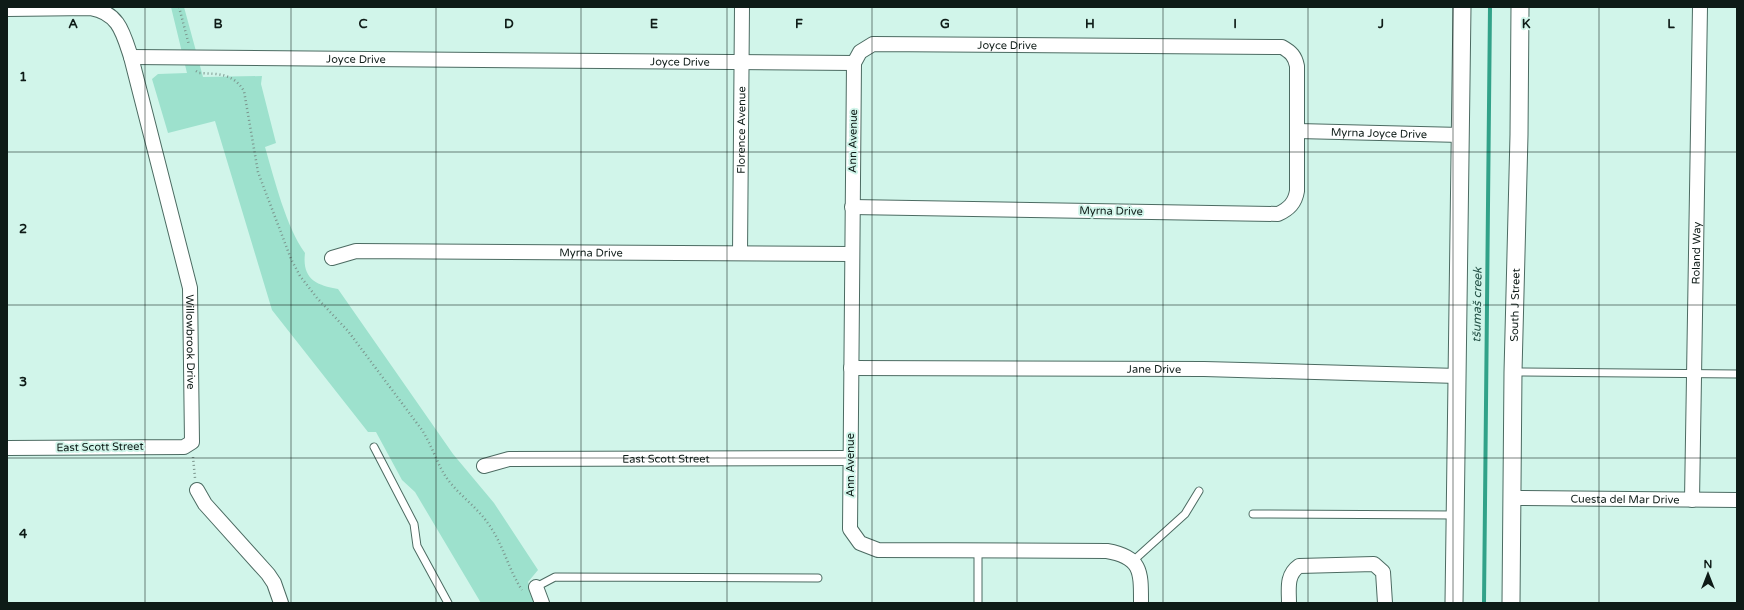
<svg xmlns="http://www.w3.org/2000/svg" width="1744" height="610" viewBox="0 0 1744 610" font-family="'Varela Round',sans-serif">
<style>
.green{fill:#9de1cd}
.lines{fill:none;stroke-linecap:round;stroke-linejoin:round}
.stream{stroke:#32a289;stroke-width:4}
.service-casing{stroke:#4c6b62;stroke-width:9}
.minor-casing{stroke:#4c6b62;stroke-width:16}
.tertiary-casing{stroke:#4c6b62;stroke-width:19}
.path{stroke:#7b958d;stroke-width:2.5;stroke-dasharray:1 3;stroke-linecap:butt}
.service{stroke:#fff;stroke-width:7}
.minor{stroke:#fff;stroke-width:14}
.tertiary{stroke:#fff;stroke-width:17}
.grid{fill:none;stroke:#0e1b17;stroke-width:1;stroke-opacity:0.55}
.labels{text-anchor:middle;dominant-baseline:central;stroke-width:4;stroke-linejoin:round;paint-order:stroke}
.street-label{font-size:11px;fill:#0e1b17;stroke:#d1f5ea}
.water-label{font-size:12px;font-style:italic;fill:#265348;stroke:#d1f5ea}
.grid-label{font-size:13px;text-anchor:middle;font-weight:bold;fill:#0e1b17;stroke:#d1f5ea;stroke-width:4;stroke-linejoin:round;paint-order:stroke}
</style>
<rect width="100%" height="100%" fill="#d1f5ea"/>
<path class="green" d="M171 7H184L203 77 262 76 261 84 276 143 265 147C274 178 286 227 305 253 302 278 315 285 338 289L453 454 494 503 538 570 528 582 535 603H481L415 492 402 480 376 432H368L272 310 215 121 168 133 152 79 158 74 187 73Z"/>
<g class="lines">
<path class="stream" d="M1484 603 1490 7"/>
<g class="service-casing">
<path id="service" d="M1513 372 1737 374
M374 447 414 524 417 546 448 603
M1253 514 1455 515
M1133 561 1185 514 1199 491
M536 587 555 577 818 578
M978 603V550"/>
</g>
<g class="minor-casing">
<g id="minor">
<path id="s1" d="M7 9 91 8C119 13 123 33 131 57L190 288 192 442 184 447 7 448"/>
<path id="s2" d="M131 57 854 63 860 52 873 44 1282 47C1291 52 1295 56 1297 66V191C1295 203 1289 209 1278 214L852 207"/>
<path d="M854 63 850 529 860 543 878 550 1107 551C1142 557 1141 572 1141 603"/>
<path id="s3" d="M1298 131 1461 135"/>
<path id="s4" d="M740 253 742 7"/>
<path id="s5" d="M332 258 356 251 851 254"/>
<path id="s6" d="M851 368 1204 369 1458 376"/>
<path id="s7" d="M484 466 509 459 849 458"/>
<path d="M197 490 205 504 268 574 274 583 281 603"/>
<path id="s8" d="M1513 498 1737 500"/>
<path id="s9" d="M1692 500 1700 7"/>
<path d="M536 587 542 603"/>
<path d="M1289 603C1289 589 1286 575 1299 566L1374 564 1383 572 1385 603"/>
</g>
</g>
<g class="tertiary-casing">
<g id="tertiary">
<path d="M1454 603 1462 7"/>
<path id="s10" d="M1511 603 1513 372 1519 135 1520 7"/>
</g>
</g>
<path class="path" d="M179 7 189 45
M196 71 199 73C218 74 233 73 244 91L258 172 291 259 300 276 317 298 348 331 422 430C431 444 436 460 444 474 455 492 475 505 487 522 503 543 508 569 522 590
M193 457 195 478"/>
<use href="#service" class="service"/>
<use href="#minor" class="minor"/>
<use href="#tertiary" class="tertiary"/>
</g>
<path class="grid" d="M145 7V603M291 7V603M436 7V603M581 7V603M727 7V603M872 7V603M1017 7V603M1163 7V603M1308 7V603M1453 7V603M1599 7V603M7 152H1737M7 305H1737M7 458H1737"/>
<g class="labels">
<g class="street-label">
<text stroke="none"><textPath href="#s2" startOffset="885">Joyce Drive</textPath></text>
<text stroke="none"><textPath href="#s2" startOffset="225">Joyce Drive</textPath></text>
<text stroke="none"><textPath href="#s2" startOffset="549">Joyce Drive</textPath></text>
<text stroke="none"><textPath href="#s4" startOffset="123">Florence Avenue</textPath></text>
<text stroke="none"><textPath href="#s3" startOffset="81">Myrna Joyce Drive</textPath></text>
<text transform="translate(853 141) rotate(-89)">Ann Avenue</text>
<text transform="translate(1111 211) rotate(1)">Myrna Drive</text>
<text stroke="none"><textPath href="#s5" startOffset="260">Myrna Drive</textPath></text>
<text stroke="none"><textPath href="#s9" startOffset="247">Roland Way</textPath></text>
<text stroke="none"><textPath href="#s10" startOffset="298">South J Street</textPath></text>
<text stroke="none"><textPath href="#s1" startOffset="444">Willowbrook Drive</textPath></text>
<text stroke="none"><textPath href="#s6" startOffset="303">Jane Drive</textPath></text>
<text transform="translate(100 447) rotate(-1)">East Scott Street</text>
<text stroke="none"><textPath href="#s7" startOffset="183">East Scott Street</textPath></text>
<text transform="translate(850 465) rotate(-90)">Ann Avenue</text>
<text stroke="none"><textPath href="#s8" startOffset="112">Cuesta del Mar Drive</textPath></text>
</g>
<g class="water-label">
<text transform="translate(1477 305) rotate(-89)">tšumaš creek</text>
</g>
</g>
<g class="grid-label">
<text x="73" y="28">A</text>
<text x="218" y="28">B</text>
<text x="363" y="28">C</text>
<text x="509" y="28">D</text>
<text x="654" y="28">E</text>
<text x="799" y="28">F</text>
<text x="945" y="28">G</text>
<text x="1090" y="28">H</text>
<text x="1235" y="28">I</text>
<text x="1381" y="28">J</text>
<text x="1526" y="28">K</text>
<text x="1671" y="28">L</text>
<text x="23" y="81">1</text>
<text x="23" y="233">2</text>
<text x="23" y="386">3</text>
<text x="23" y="538">4</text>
</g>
<rect width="1744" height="610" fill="none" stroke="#0e1b17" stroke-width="16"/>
<g transform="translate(1708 574)" stroke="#d1f5ea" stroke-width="3" paint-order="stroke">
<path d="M0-3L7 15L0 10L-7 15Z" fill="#0e1b17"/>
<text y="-6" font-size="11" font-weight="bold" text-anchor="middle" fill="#0e1b17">N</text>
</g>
</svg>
